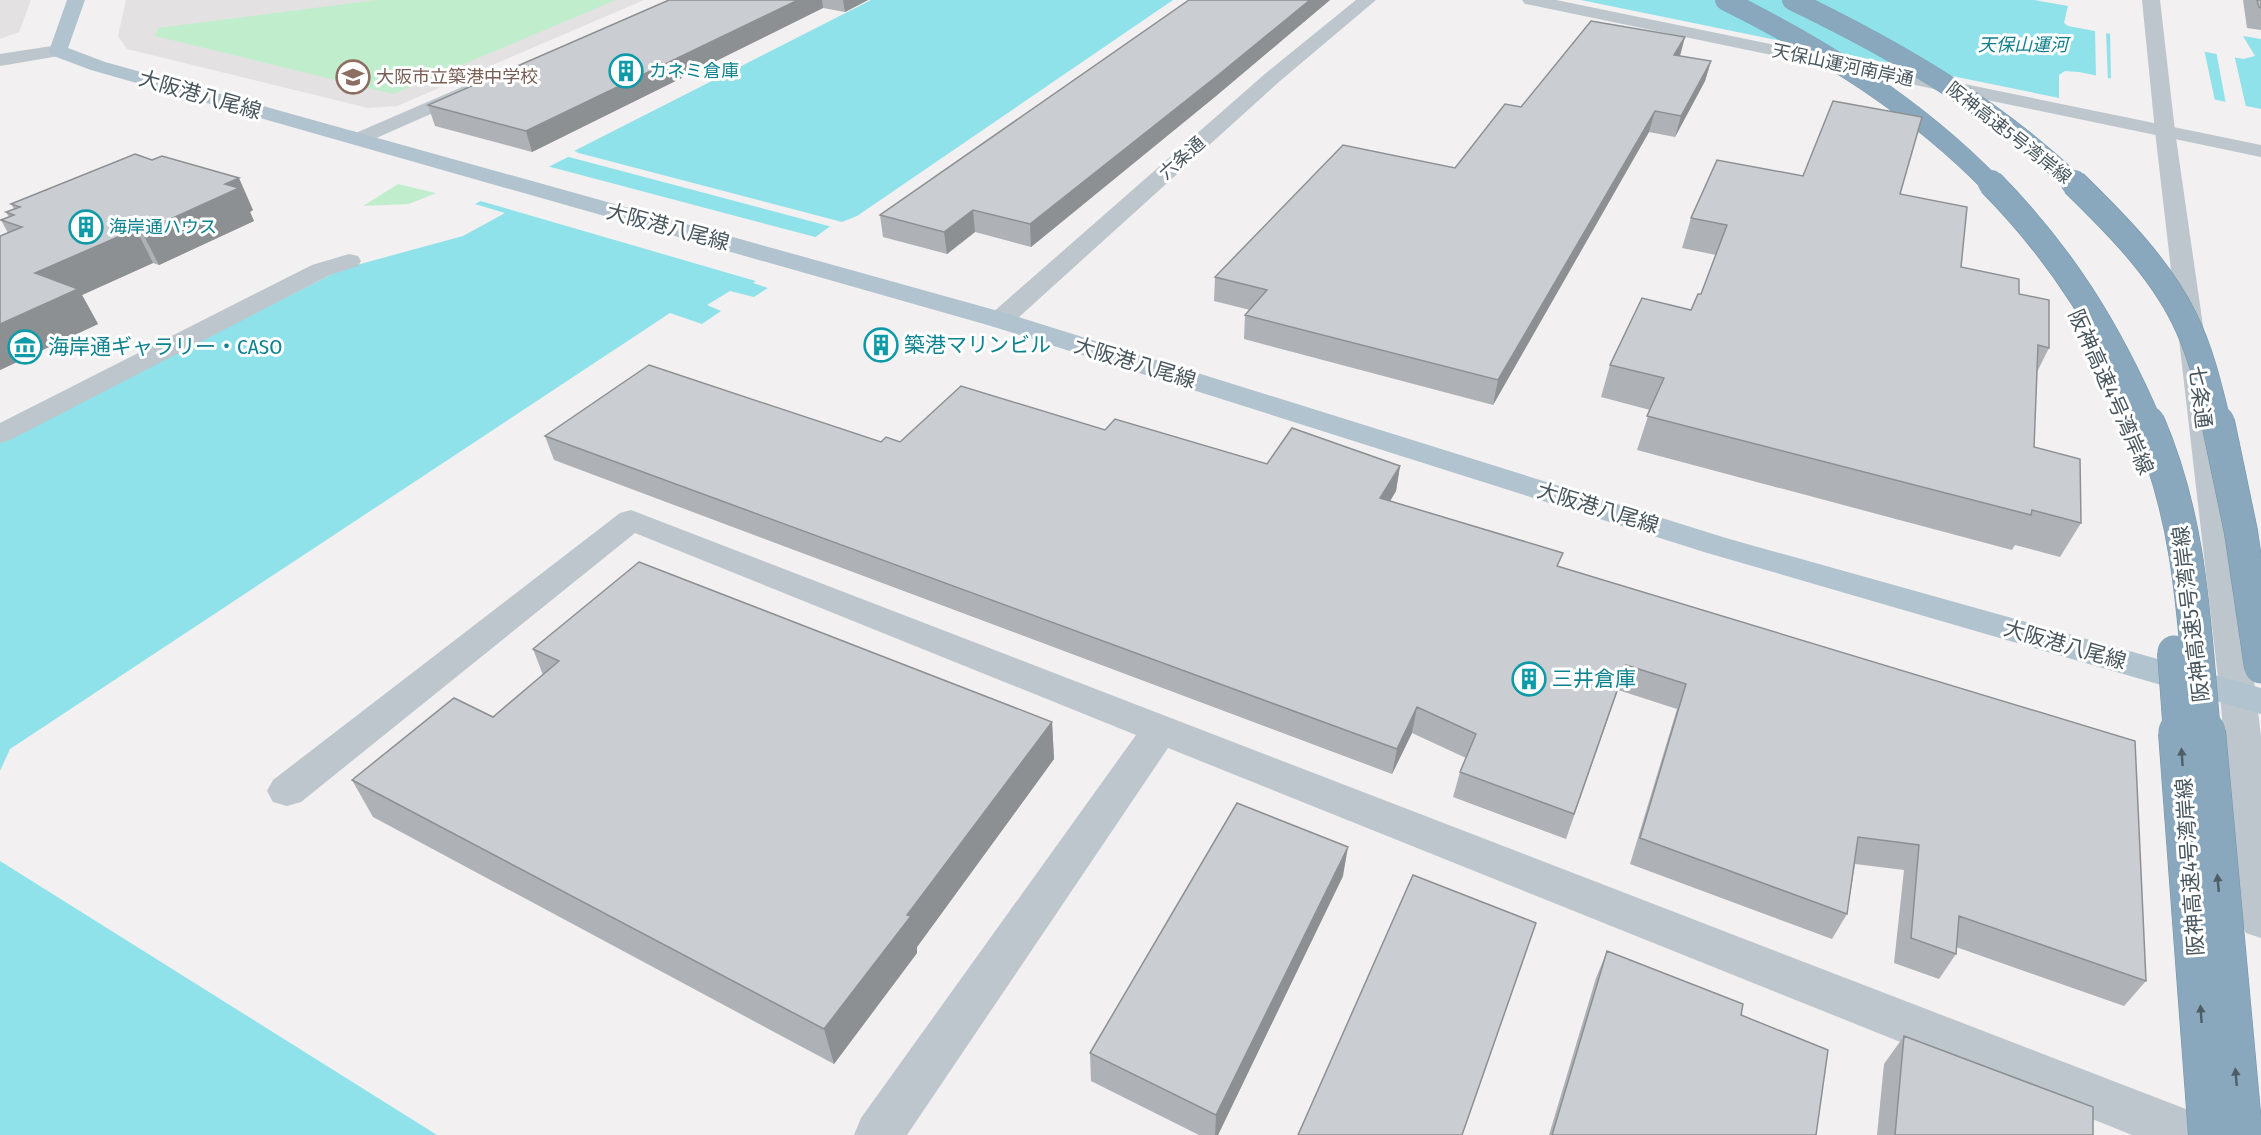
<svg xmlns="http://www.w3.org/2000/svg" width="2261" height="1135" viewBox="0 0 2261 1135" font-family="'Fira Sans Condensed','Noto Sans JP',sans-serif">
<style>
.education{fill:#e3e1e2}
.green{fill:#c0eecd}
.water{fill:#8fe1ea}
.pier{fill:#f2f0f0}
.lines{fill:none;stroke-linecap:round;stroke-linejoin:round}
.pedestrian{fill:#bcc6cc;fill-rule:evenodd}
.minor{fill:#bcc6cc;fill-rule:evenodd}
.tertiary{fill:#bcc6cc;fill-rule:evenodd}
.primary{fill:#b1c3ce;fill-rule:evenodd}
.motorway-bridge-far3-casing{stroke:#7594a9;stroke-width:20;stroke-linecap:butt}
.motorway-bridge-far2-casing{stroke:#7594a9;stroke-width:27;stroke-linecap:butt}
.motorway-bridge-far1-casing{stroke:#7594a9;stroke-width:34;stroke-linecap:butt}
.motorway-bridge-casing{stroke:#7594a9;stroke-width:44;stroke-linecap:butt}
.motorway-bridge-far3{stroke:#89a8bd;stroke-width:20}
.motorway-bridge-far2{stroke:#89a8bd;stroke-width:26}
.motorway-bridge-far1{stroke:#89a8bd;stroke-width:33}
.motorway-bridge{stroke:#89a8bd;stroke-width:43}
.wall{fill:#aeb1b5}
.shaded-wall{fill:#8d9093}
.building{fill:#caced2;stroke:#8d9093;stroke-width:1.5}
.oneway{fill:#4e5e67}
.labels{text-anchor:middle;dominant-baseline:central;stroke-width:6;stroke-linejoin:round;paint-order:stroke}
.far-water-label{font-size:18px;font-style:italic;fill:#107f8a;stroke:#fff}
.far-street-label{font-size:18px;fill:#48565d;stroke:#fff}
.far-culture-label{font-size:18px;fill:#0d838f;stroke:#fff;text-anchor:start}
.far-education-label{font-size:18px;fill:#785e54;stroke:#fff;text-anchor:start}
.street-label{font-size:21px;fill:#48565d;stroke:#fff}
.culture-label{font-size:21px;fill:#0d838f;stroke:#fff;text-anchor:start}
</style>
<rect width="100%" height="100%" fill="#f2f0f0"/>
<path class="education" d="M0 0H31L19 32 0 39Z
M126 0H644L397 106 368 108 127 49 118 36Z"/>
<path class="green" d="M376 0H616L393 94 155 36 158 28Z
M398 184 436 193 409 204 363 206Z"/>
<path class="water" d="M871 0H1173L857 216 829 227 753 283 768 288 754 297 730 291 707 305 721 311 702 324 670 313 10 749 0 771V443L342 269 463 236 505 213 475 204 578 152 574 151Z
M1581 0H2034L2068 6 2064 23 2068 26 2243 59 2255 56 2243 36 2261 39V109L2079 72 2065 71 2059 75V98Z
M0 861 437 1135H0Z"/>
<path class="pier" d="M2095 29 2106 31 2108 81 2096 78Z
M2110 32 2204 49 2215 101 2111 81Z
M2216 51 2234 54 2246 107 2226 104Z
M571 151 846 223 836 228 565 156Z
M547 166 819 238 759 282 477 200Z"/>
<g class="lines">
<path class="pedestrian" d="M349 254 358 256 361 261 358 266 330 275 10 440 0 443V423L312 265Z"/>
<path class="minor" d="M1356 0H1376L1280 81 1009 326 1000 328 991 326 987 320 991 314 1266 73Z
M1522 0H1556L2261 145V157L1531 5 1525 4Z
M631 510 2191 1111 2208 1118 2215 1135H2132L1168 748 907 1135H854L861 1118 1136 735 635 533 301 802 287 806 273 802 267 791 273 780 620 513Z"/>
<path class="tertiary" d="M2142 0H2160L2175 131 2256 695 2261 736V938L2246 933 2240 920 2220 695 2155 131Z
M58 45 65 47 67 51 65 55 0 66V54Z
M469 84 476 86 479 90 476 94 365 143 358 145 351 143 347 139 351 135Z"/>
<path class="primary" d="M67 0H85L68 48 105 62 1009 314 1726 538 2261 688V714L1704 552 991 326 91 70 51 55 49 51Z"/>
<g class="motorway-bridge-far3-casing">
<path id="motorway-bridge-far3" d="M1725 0C1823 49 1915 106 1992 185
M1792 0C1894 49 1993 106 2076 185"/>
</g>
<g class="motorway-bridge-far2-casing">
<path id="motorway-bridge-far2" d="M1991 183C2062 255 2109 331 2149 424
M2074 183C2115 223 2159 267 2184 318 2201 352 2209 388 2218 424"/>
</g>
<g class="motorway-bridge-far1-casing">
<path id="motorway-bridge-far1" d="M2148 422C2192 524 2194 625 2204 733
M2218 422 2241 532 2261 667
M2174 652 2180 733"/>
</g>
<g class="motorway-bridge-casing">
<path id="motorway-bridge" d="M2180 732 2210 1135
M2204 732 2241 1135"/>
</g>
<use href="#motorway-bridge-far3" class="motorway-bridge-far3"/>
<use href="#motorway-bridge-far2" class="motorway-bridge-far2"/>
<use href="#motorway-bridge-far1" class="motorway-bridge-far1"/>
<use href="#motorway-bridge" class="motorway-bridge"/>
</g>
<path class="wall" d="M669 0H868L845 12 823 8 532 152 435 126 428 105Z
M1189 0H1330L1216 96 1031 247 975 232 947 254 883 237 880 215Z
M2243 0H2261V30L2247 28Z
M1680 56 1711 61 1705 81 1675 137 1649 132 1493 405 1244 339 1245 315 1250 310 1214 301 1215 277 1455 168 1521 107Z
M1900 194 1961 267 2019 294 2049 348 2037 372 2034 447 2081 523 2060 557 2015 545 2012 550 1637 450 1650 410 1601 397 1610 365 1691 310 1701 294 1716 255 1682 248 1691 218Z
M11 204 253 210 250 212 254 221 159 265 153 263 82 295 98 324 0 370V236L8 233 1 220 9 217 6 212 14 209Z
M1105 430 1267 464 1400 466 1396 491 1390 501 1559 567 2146 981 2124 1006 1956 947V954L1939 979 1894 963 1904 870 1855 864 1847 914 1832 939 1630 864 1677 709 1618 690 1566 839 1453 797 1460 772 1466 758 1412 733 1392 774 554 460 545 436 900 442Z
M533 649 1052 722 1054 759 917 947V953L834 1064 373 817 352 780 493 717 543 675Z
M1343 876 1218 1135H1199L1091 1081 1090 1053Z
M1607 951 1816 1135H1549L1596 978Z
M1904 1036 2093 1135H1877L1884 1064Z"/>
<path class="shaded-wall" d="M798 0H822L823 8 532 152 526 131Z
M843 0H868L845 12Z
M1310 0H1330L1216 96 1031 247 1030 224Z
M1685 37 1680 56 1674 55Z
M1711 61 1705 81 1675 137 1681 116Z
M1655 111 1649 132 1493 405 1498 380Z
M239 178 253 210 250 212 254 221 159 265 142 232 225 184Z
M973 210 975 232 947 254 944 232Z
M136 229 153 263 82 295 98 324 0 370V324L35 273Z
M1400 466 1396 491 1377 523 1380 498Z
M1417 707 1412 733 1392 774 1397 749Z
M1052 722 1054 759 917 947V953L834 1064 824 1029 907 915Z
M1348 847 1343 876 1218 1135H1215L1216 1115Z"/>
<path class="building" d="M669 0H798L526 131 428 105Z
M1189 0H1310L1217 76 1030 224 973 210 944 232 880 215Z
M2257 0H2261V8L2259 7Z
M1591 21 1685 37 1674 55 1711 61 1681 116 1655 111 1498 380 1245 315 1267 290 1215 277 1343 145 1455 168 1505 104 1521 107Z
M1833 101 1922 117 1900 194 1967 207 1961 267 2019 279V294L2049 300V348L2038 345 2034 447 2080 459 2081 523 2032 510 2031 515 1647 416 1664 378 1610 365 1642 298 1691 310 1698 294H1701L1727 225 1691 218 1717 160 1803 176Z
M135 154 152 160 162 156 239 178 225 184 239 188 142 232 136 229 35 273 78 289 0 324V236L22 227 1 220 14 215 6 212 20 207 11 204Z
M649 365 881 442 886 437 900 442 961 386 1105 430 1115 419 1267 464 1292 428 1400 466 1380 498 1563 553 1557 566 2135 741 2146 981 1959 916 1956 954 1911 938 1919 845 1858 837 1847 914 1640 838 1686 684 1626 665 1574 814 1460 772 1476 734 1417 707 1397 749 545 436Z
M639 562 1052 722 907 915 911 916 824 1029 352 780 454 698 493 717 559 661 533 649Z
M1237 803 1348 847 1216 1115 1090 1053Z
M1413 875 1536 923 1462 1135H1298Z
M1607 951 1743 1004 1741 1015 1828 1050 1816 1135H1552Z
M1904 1036 2093 1107V1135H1895Z"/>
<defs><path id="oneway-solid" d="M-6-.8H1V-3.2L6.5 0L1 3.2V.8H-6Z" transform="scale(1.5)"/></defs>
<g class="oneway">
<use href="#oneway-solid" transform="translate(2182 757) rotate(-94)"/>
<use href="#oneway-solid" transform="translate(2218 883) rotate(-95)"/>
<use href="#oneway-solid" transform="translate(2201 1014) rotate(-94)"/>
<use href="#oneway-solid" transform="translate(2236 1077) rotate(-95)"/>
</g>
<defs>
<g id="building-ring" transform="scale(1.725)"><circle r="9.5" fill="#fff" stroke="#0f9aa8" stroke-width="1.5"/><path d="M-4-6H4V6H1V3H-1V6H-4ZM-2.5-4.3h1.7v1.8h-1.7ZM.8-4.3h1.7v1.8H.8ZM-2.5-1h1.7V.8h-1.7ZM.8-1h1.7V.8H.8Z" fill="#0f9aa8"/></g>
<g id="school-ring" transform="scale(1.725)"><circle r="9.5" fill="#fff" stroke="#8d6e63" stroke-width="1.5"/><path d="M0-5L7-2L0 1L-7-2ZM-4 1L0 2.5L4 1V4Q0 6-4 4Z" fill="#8d6e63"/></g>
<g id="museum-ring" transform="scale(1.725)"><circle r="9.5" fill="#fff" stroke="#0f9aa8" stroke-width="1.5"/><path d="M0-6L6-3V-2H-6V-3ZM-5-1h2V3h-2ZM-1-1h2V3h-2ZM3-1h2V3H3ZM-6 4H6V6H-6Z" fill="#0f9aa8"/></g>
</defs>
<g fill-rule="evenodd">
<use href="#building-ring" x="626" y="71"/>
<use href="#school-ring" x="353" y="77"/>
<use href="#building-ring" x="86" y="227"/>
<use href="#building-ring" x="881" y="345"/>
<use href="#museum-ring" x="25" y="347"/>
<use href="#building-ring" x="1529" y="679"/>
</g>
<g class="labels">
<g class="far-water-label">
<text x="2023" y="45">天保山運河</text>
</g>
<g class="far-street-label">
<text transform="translate(1843 65) rotate(12)">天保山運河南岸通</text>
<text transform="translate(2009 133) rotate(38)">阪神高速5号湾岸線</text>
<text transform="translate(1182 158) rotate(-42)">六条通</text>
</g>
<g class="far-culture-label">
<text x="649" y="71">カネミ倉庫</text>
<text x="109" y="227">海岸通ハウス</text>
</g>
<g class="far-education-label">
<text x="376" y="77">大阪市立築港中学校</text>
</g>
<g class="street-label">
<text transform="translate(200 95) rotate(16)">大阪港八尾線</text>
<text transform="translate(668 227) rotate(15)">大阪港八尾線</text>
<text transform="translate(1135 363) rotate(17)">大阪港八尾線</text>
<text transform="translate(2111 392) rotate(66)">阪神高速4号湾岸線</text>
<text transform="translate(2200 397) rotate(83)">七条通</text>
<text transform="translate(1598 508) rotate(17)">大阪港八尾線</text>
<text transform="translate(2191 614) rotate(-97)">阪神高速5号湾岸線</text>
<text transform="translate(2065 645) rotate(16)">大阪港八尾線</text>
<text transform="translate(2190 867) rotate(-94)">阪神高速4号湾岸線</text>
</g>
<g class="culture-label">
<text x="904" y="345">築港マリンビル</text>
<text x="48" y="347">海岸通ギャラリー・CASO</text>
<text x="1552" y="679">三井倉庫</text>
</g>
</g>
</svg>
